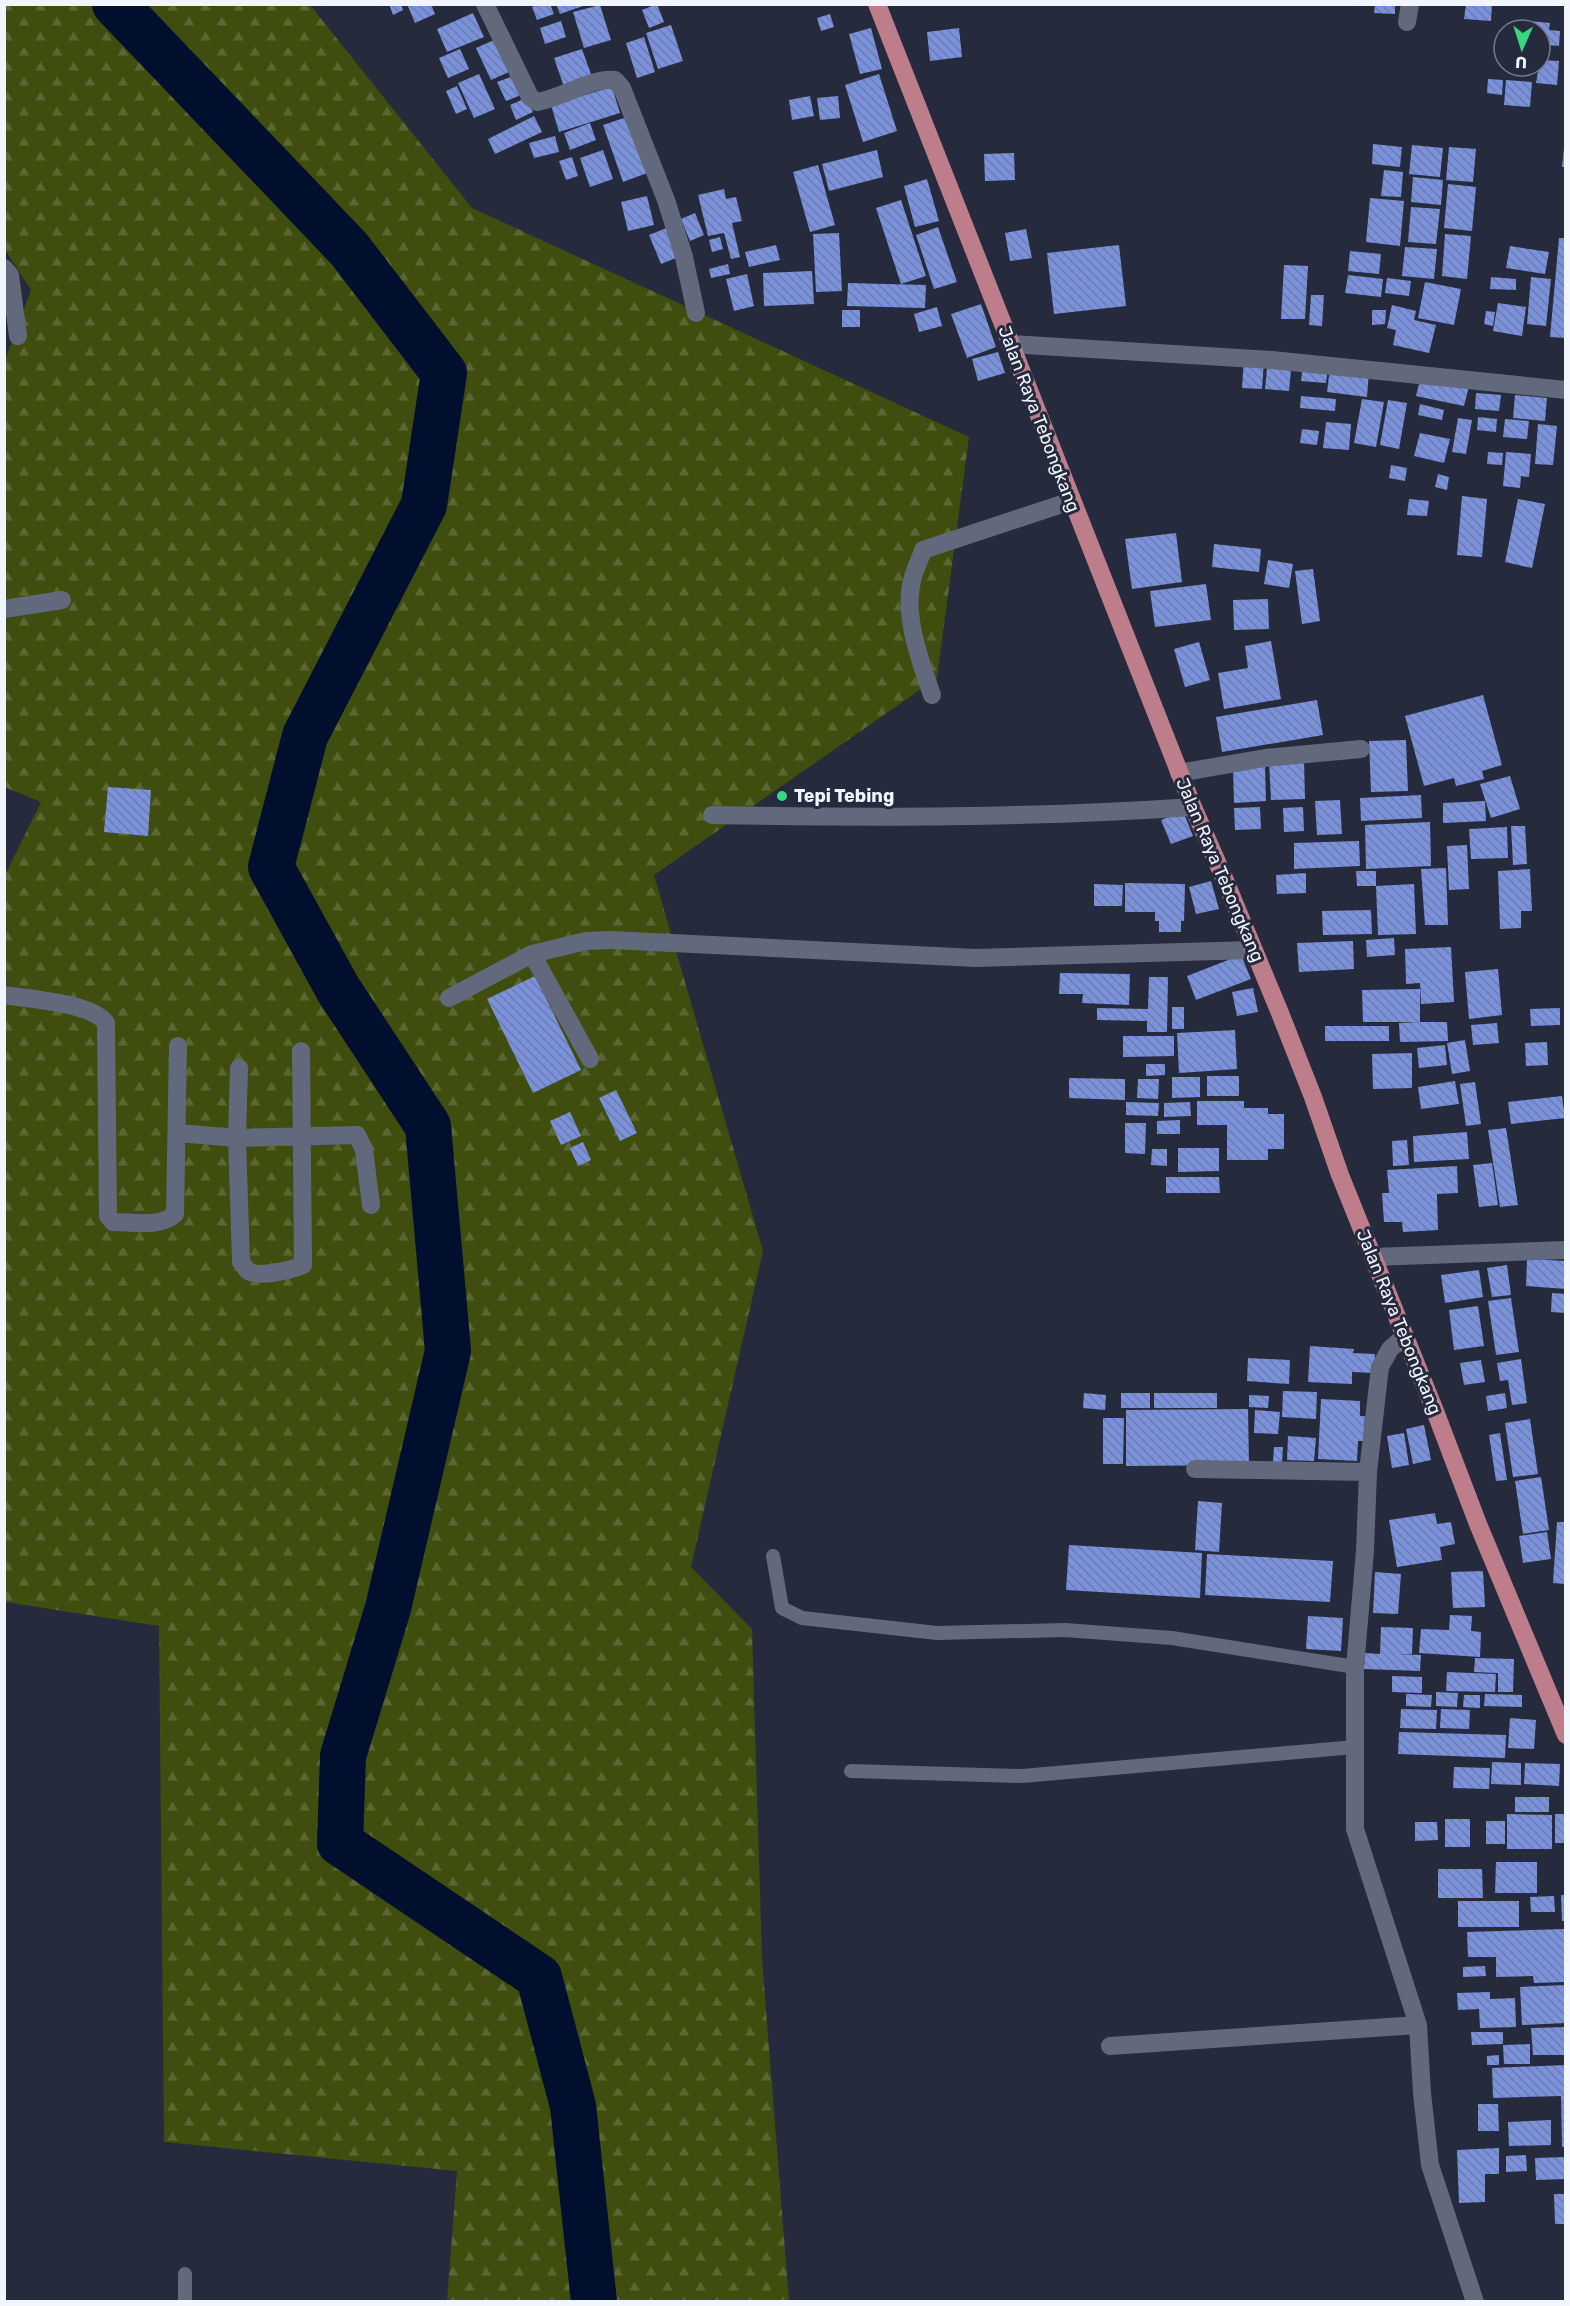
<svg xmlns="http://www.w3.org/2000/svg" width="1570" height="2306" viewBox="0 0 1570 2306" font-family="Rubik,sans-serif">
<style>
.forest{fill:url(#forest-firs)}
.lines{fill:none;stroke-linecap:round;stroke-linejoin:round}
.river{stroke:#000f2e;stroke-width:46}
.building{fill:url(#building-back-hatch)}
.lane{stroke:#62697d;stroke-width:14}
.street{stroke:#62697d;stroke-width:18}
.primary{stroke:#be7d8a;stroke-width:18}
.poi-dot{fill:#36d880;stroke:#252a3c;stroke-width:2}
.labels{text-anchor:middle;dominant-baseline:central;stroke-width:6;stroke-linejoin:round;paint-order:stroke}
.street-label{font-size:18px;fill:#f1f5fe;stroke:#252a3c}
.poi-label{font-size:18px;font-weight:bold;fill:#f1f5fe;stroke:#252a3c;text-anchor:start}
</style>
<defs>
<pattern id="forest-firs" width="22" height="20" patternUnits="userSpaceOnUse" patternTransform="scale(1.5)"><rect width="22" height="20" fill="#3f4d0e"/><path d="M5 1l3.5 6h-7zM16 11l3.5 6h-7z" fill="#5b6732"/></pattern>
<pattern id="building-back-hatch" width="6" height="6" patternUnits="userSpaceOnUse" patternTransform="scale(1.5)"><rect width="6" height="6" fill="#7b92db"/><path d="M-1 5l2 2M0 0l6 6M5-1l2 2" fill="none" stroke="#6c7cb0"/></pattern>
</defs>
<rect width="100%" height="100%" fill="#252a3c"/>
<path class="forest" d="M5 5H310L472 208 969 437 937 678 654 875 763 1251 691 1567 752 1629 762 1959 789 2301H447L457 2171 164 2142 159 1626 5 1602 4 877 41 802 4 787 5 360 31 290 5 250Z"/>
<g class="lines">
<path class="river" d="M115 4 349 249 444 373 424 505 305 736 271 867 338 989 428 1126 448 1351 388 1608 343 1756 340 1843 539 1977 573 2106 594 2302"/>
</g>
<path class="building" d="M389 4H401L403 10 393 15Z
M407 4H431L435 14 415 23Z
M539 4H550L554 14 537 20 532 7Z
M556 4H586V5L560 14Z
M657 4 664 22 649 28 642 10Z
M1375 4H1395V14L1374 13Z
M1466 4H1492L1491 21 1464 19Z
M600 5 611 40 584 48 573 12Z
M473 13 484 37 447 52 437 29Z
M830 14 834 27 821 31 817 18Z
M1520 20 1550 23 1549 30 1560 31 1559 46 1548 45V48L1540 47V30H1506L1507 23 1520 25Z
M561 21 566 37 545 44 540 28Z
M671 25 683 61 658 69 646 33Z
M871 28 882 69 860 74 849 34Z
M959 28 962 57 930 61 927 32Z
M644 37 655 72 637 78 626 43Z
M494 40 509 72 491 80 476 48Z
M460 49 469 69 448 78 439 58Z
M582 49 592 77 564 87 554 58Z
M1540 60 1559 61 1557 85 1536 83Z
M479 74 495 109 474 118 458 83Z
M879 74 897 131 863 142 845 85Z
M513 76 521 95 506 101 497 82Z
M1488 79 1503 80 1502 95 1487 93Z
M1506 80 1532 82 1530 107 1504 105Z
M457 86 467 109 456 114 446 91Z
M612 87 620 113 559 132 551 105Z
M810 96 814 116 792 120 789 100Z
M838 96 840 118 820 120 817 98Z
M526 98 533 112 516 120 510 105Z
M534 116 542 132 495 154 488 139Z
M630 116 650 172 623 182 603 125Z
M590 123 596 140 570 150 564 133Z
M555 136 559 152 534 158 529 143Z
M1373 144 1402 147 1400 167 1372 164Z
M1412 145 1443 148 1440 177 1409 174Z
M1449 147 1476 149 1473 182 1446 180Z
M1564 148 1566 149V167H1562Z
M603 150 613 179 590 187 580 158Z
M877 150 883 177 829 191 822 164Z
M1014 153 1015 180 985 181 984 154Z
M572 157 578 176 566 180 559 161Z
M818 165 835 225 810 232 793 172Z
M1384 170 1403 172 1401 197 1381 196Z
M1413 177 1443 180 1441 205 1411 202Z
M927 179 939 221 915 227 904 186Z
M1448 184 1476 187 1472 231 1444 228Z
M724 189 726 199 736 197 742 221 732 223 740 257 731 259 724 233 708 236 698 195Z
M647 196 654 225 628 231 621 202Z
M1370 198 1404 201 1400 246 1366 242Z
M901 200 926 276 901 284 876 208Z
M1411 207 1440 209 1436 244 1408 242Z
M695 213 704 235 690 241 681 219Z
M669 227 681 256 661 264 649 235Z
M938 227 957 282 934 289 916 235Z
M1026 229 1032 258 1010 261 1005 233Z
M839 233 842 291 816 292 813 234Z
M1445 234 1471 236 1467 279 1442 276Z
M720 237 723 249 712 252 709 240Z
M1559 238H1566V338L1550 337Z
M776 245 780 260 749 267 745 252Z
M1119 245 1126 306 1054 314 1047 253Z
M1510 246 1549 252 1545 274 1506 268Z
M1405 247 1437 249 1434 279 1402 276Z
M1350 251 1381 254 1379 274 1348 271Z
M728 264 730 274 711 278 709 269Z
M1284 265 1308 266 1305 319H1281Z
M812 271 814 304 764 306 763 273Z
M747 274 754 306 734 311 726 279Z
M1348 275 1383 279 1381 297 1345 293Z
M1491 277 1516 279V290L1490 289Z
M1531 277 1551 279 1546 326 1527 324Z
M1387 278 1411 281 1409 296 1385 293Z
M1425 282 1461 289 1454 325 1418 318Z
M848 283 926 285 925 308 847 306Z
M1311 295H1324L1322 326 1309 325Z
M1498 303 1526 307 1522 336 1493 331Z
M981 304 996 347 967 358 951 314Z
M1392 305 1416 311 1414 320 1436 325 1429 353 1393 345 1396 330 1387 328Z
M937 307 942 326 919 332 914 314Z
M842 310H860V327H842Z
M1372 310H1386L1385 324 1372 325Z
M1486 311 1495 312 1493 326 1484 324Z
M998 352 1005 373 978 381 972 359Z
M1244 359 1264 361 1262 389 1242 388Z
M1303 364 1328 367 1326 383 1301 381Z
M1267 368 1291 370 1289 391 1265 389Z
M1330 368 1369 371 1367 397 1327 392Z
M1421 376 1469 386 1464 406 1416 396Z
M1476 393 1501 395 1499 411 1475 409Z
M1515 395 1547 398 1545 421 1513 418Z
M1301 396 1336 399 1335 411 1300 408Z
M1362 399 1384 402 1376 447 1354 443Z
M1388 400 1407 403 1399 449 1380 445Z
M1420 404 1444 410 1442 420 1418 415Z
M1478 417 1497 419 1496 432 1477 430Z
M1458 418 1472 420 1466 454 1452 452Z
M1505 419 1529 421 1527 439 1503 437Z
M1326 422 1351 424 1349 450 1323 448Z
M1538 424 1557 426 1553 465 1535 464Z
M1302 429 1319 431 1317 445 1300 443Z
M1420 433 1450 439 1444 463 1414 456Z
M1488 452 1503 453 1502 465 1487 464Z
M1506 452 1531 454 1529 477 1521 476 1520 488 1503 486Z
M1391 465 1407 468 1405 481 1389 478Z
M1438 474 1449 477 1447 490 1435 487Z
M1462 496 1487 499 1482 557 1457 555Z
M1409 499 1429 501 1427 516 1407 515Z
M1518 499 1545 504 1532 568 1505 562Z
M1176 533 1182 582 1132 589 1125 539Z
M1214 544 1261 549 1259 572 1212 567Z
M1268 560 1293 564 1289 588 1264 584Z
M1313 569 1320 621 1302 624 1295 571Z
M1206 584 1211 620 1155 627 1150 591Z
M1268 599 1269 629 1234 630 1233 600Z
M1271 641 1281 699 1224 709 1218 673 1248 668 1245 646Z
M1199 642 1210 680 1185 687 1174 649Z
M1483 695 1502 765 1482 771 1484 779 1456 786 1454 778 1424 786 1405 716Z
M1317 700 1323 735 1222 752 1216 717Z
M1406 740 1408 791 1371 792 1369 741Z
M1304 760 1305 799 1271 800 1269 761Z
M1265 765 1266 801 1234 803 1233 767Z
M1510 776 1520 809 1491 818 1480 784Z
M108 787 151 790 148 836 104 832Z
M1421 795 1422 818 1361 821 1360 798Z
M1340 800 1342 834 1317 835 1315 801Z
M1485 801 1486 821 1443 823V803Z
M1260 807 1261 829 1235 830 1234 808Z
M1303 807 1304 831 1284 832 1283 808Z
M1183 811 1193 836 1171 844 1161 820Z
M1430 822 1431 866 1366 869 1365 825Z
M1511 826H1525L1527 864 1513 865Z
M1507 827 1508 858 1471 859 1469 829Z
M1359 841 1360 866 1294 869V843Z
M1467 845 1469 889 1449 890 1447 846Z
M1446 868 1448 925H1425L1421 869Z
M1530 869 1532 911H1521V928L1500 929 1498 871Z
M1356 871H1376V886H1357Z
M1306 873V893L1277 894 1276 875Z
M1211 881 1219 909 1196 914 1189 887Z
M1125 883 1185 884 1184 921H1181V932H1159V921H1155V912H1125Z
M1094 884 1123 885 1122 906H1094Z
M1414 884 1416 934 1378 935 1376 886Z
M1371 910 1372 934 1323 935 1322 911Z
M1394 938 1395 955 1367 957 1366 940Z
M1353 941 1354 969 1299 972 1297 943Z
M1451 947 1454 1002 1421 1004 1420 983 1406 984 1405 949Z
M1241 955 1251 979 1196 1000 1187 976Z
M1498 969 1502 1015 1469 1019 1465 972Z
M1060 973 1130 974 1129 1005 1082 1003 1083 994H1059Z
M535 976 581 1070 533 1093 487 999Z
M1149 977H1168L1167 1032H1147V1021L1097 1020V1008L1148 1009Z
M1253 988 1258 1012 1237 1016 1232 992Z
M1420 989V1022H1363L1362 990Z
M1172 1007H1184V1029H1172Z
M1560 1008V1025L1531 1026 1530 1009Z
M1419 1022H1447L1448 1041 1400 1042 1399 1023Z
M1497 1023 1499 1043 1473 1045 1471 1025Z
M1325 1026H1389V1041H1325Z
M1235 1030 1237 1069 1179 1073 1177 1033Z
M1123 1036H1174V1056L1123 1057Z
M1465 1040 1470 1071 1452 1074 1447 1043Z
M1547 1042 1548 1065 1526 1066 1525 1043Z
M1445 1045 1447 1065 1419 1068 1417 1048Z
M1412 1053V1088L1373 1089 1372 1054Z
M1146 1064H1165V1075L1146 1076Z
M1207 1076H1239V1096H1207Z
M1172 1077H1200V1097L1172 1098Z
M1069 1078 1125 1079V1100L1069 1098Z
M1138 1079H1159L1158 1099 1137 1098Z
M1455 1081 1459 1104 1421 1109 1418 1087Z
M1475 1082 1481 1124 1466 1126 1460 1084Z
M616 1090 637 1133 620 1141 599 1098Z
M1562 1096 1565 1118 1511 1124 1508 1102Z
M1197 1101H1244V1108H1268V1114H1284V1149H1268V1160H1227V1125H1197Z
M1126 1102 1159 1103 1158 1116 1126 1115Z
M1190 1102 1191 1116 1164 1117V1103Z
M570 1112 581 1136 561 1145 550 1121Z
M1180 1120V1134H1157V1121Z
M1125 1123H1146L1145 1154 1125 1153Z
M1506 1128 1518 1205 1500 1207 1488 1130Z
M1467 1132 1469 1159 1414 1162 1413 1136Z
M1407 1140 1409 1165 1393 1166 1392 1141Z
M583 1142 591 1160 578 1166 570 1148Z
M1178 1148H1219V1171L1178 1172Z
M1152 1149H1167V1166L1151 1165Z
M1492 1163 1498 1205 1479 1207 1473 1165Z
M1457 1166 1458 1193 1437 1194 1438 1230 1403 1232 1402 1222H1384L1382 1193H1389L1387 1170Z
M1166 1177H1219L1220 1193H1166Z
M1527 1259 1566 1261V1289L1526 1286Z
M1507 1265 1511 1295 1492 1297 1487 1268Z
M1479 1270 1483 1297 1445 1303 1441 1275Z
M1552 1293 1566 1294V1313L1551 1312Z
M1511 1298 1519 1352 1496 1355 1488 1301Z
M1478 1306 1484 1346 1454 1350 1449 1310Z
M1310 1346 1354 1349 1353 1353 1375 1354 1374 1373 1352 1372V1384L1308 1382Z
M1248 1358 1290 1360 1289 1384 1247 1381Z
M1521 1359 1527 1403 1512 1405 1508 1380 1500 1381 1497 1363Z
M1481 1360 1485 1382 1464 1385 1460 1363Z
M1283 1391 1317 1392 1316 1419 1282 1417Z
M1084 1393 1106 1395 1105 1410 1083 1408Z
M1121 1393H1150V1408H1121Z
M1154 1393H1217V1408H1154Z
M1505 1393 1507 1408 1488 1411 1486 1396Z
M1249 1395 1269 1396 1268 1408 1249 1407Z
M1321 1399 1360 1401V1416H1365L1363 1441H1358L1357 1461 1318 1459Z
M1248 1409 1249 1465 1126 1466V1410Z
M1255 1410 1280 1412 1278 1434 1254 1433Z
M1103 1418H1124L1123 1464H1103Z
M1530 1419 1538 1474 1513 1477 1505 1423Z
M1424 1425 1431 1460 1413 1464 1406 1429Z
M1404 1433 1409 1465 1392 1468 1387 1436Z
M1500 1433 1507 1480 1496 1481 1489 1435Z
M1288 1436 1316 1438 1314 1461 1287 1460Z
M1274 1447H1283L1282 1463 1273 1462Z
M1541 1477 1549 1530 1523 1534 1515 1481Z
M1198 1501 1222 1503 1219 1552 1195 1550Z
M1435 1513 1437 1524 1451 1522 1455 1544 1440 1547 1442 1560 1397 1567 1389 1520Z
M1557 1522H1566V1584L1553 1583Z
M1547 1532 1551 1559 1523 1563 1519 1536Z
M1069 1545 1202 1553 1200 1598 1066 1590Z
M1207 1554 1333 1561 1330 1602 1205 1595Z
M1483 1571 1485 1607 1453 1608 1451 1572Z
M1375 1572 1401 1574 1398 1614 1373 1613Z
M1450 1615 1472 1616 1471 1631 1481 1632 1480 1657 1419 1653 1421 1629 1449 1630Z
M1308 1616 1343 1618 1341 1651 1306 1649Z
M1381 1627 1413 1628 1412 1654H1398L1421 1655 1420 1671 1364 1669 1365 1653 1380 1654Z
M1475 1658 1514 1659 1513 1692H1498V1673L1474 1672Z
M1447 1672 1496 1674 1495 1692 1446 1691Z
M1392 1676 1422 1677V1693L1392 1692Z
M1436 1692 1458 1693 1457 1707 1436 1706Z
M1406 1694 1432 1695 1431 1707 1406 1706Z
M1485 1694 1522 1695V1707L1484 1706Z
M1464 1695H1480V1708L1463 1707Z
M1401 1709 1437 1710 1436 1729 1400 1728Z
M1441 1709 1470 1710 1469 1729 1440 1728Z
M1510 1718 1536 1720 1534 1749 1508 1748Z
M1399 1732 1506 1735 1505 1758 1398 1754Z
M1492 1762 1521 1763V1785L1491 1784Z
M1525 1763 1560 1764 1559 1786 1524 1784Z
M1454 1767 1490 1768 1489 1789 1453 1788Z
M1515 1797H1549V1812H1515Z
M1507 1814 1552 1815V1849H1507Z
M1555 1814H1566V1843H1555Z
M1445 1819H1470V1847H1445Z
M1486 1821H1505V1844H1486Z
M1415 1822H1437L1438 1840 1415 1841Z
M1496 1862H1537V1893H1495Z
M1438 1869H1482L1483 1898H1438Z
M1561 1895H1566V1921H1562Z
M1554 1896 1555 1912H1531L1530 1897Z
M1458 1901H1519V1927H1458Z
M1564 1929 1566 1982 1534 1983 1533 1976 1496 1977V1957H1468L1467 1932Z
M1485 1966 1486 1976 1463 1977V1967Z
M1566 1985V2023L1522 2025 1520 1987Z
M1490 1992V1999L1515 1998 1516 2027 1480 2028 1479 2009 1458 2010 1457 1993Z
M1566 2027V2055H1533L1531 2028Z
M1471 2032H1503V2044L1472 2045Z
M1530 2044V2064H1504L1503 2045Z
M1499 2055V2065H1487V2056Z
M1566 2065V2147H1562L1561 2096 1493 2098 1492 2068Z
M1478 2104H1498L1499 2131H1478Z
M1551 2120V2145L1509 2146 1508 2122Z
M1499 2148V2174H1485V2202L1459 2203 1457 2150Z
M1526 2155 1527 2171 1506 2172V2156Z
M1566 2157V2179L1536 2180 1535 2158Z
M1554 2194H1566V2224H1555Z"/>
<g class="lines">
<path class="lane" d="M773 1556 782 1608 802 1618 937 1633 1065 1630 1172 1638 1355 1667
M851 1771 1022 1776 1355 1747
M185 2302V2274"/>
<path class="street" d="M485 4 530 97 537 102C563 98 589 78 615 80L622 88 666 200 684 257 696 313
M1407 22 1410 4
M4 268 10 275 18 336
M1010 344 1272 360 1566 390
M4 609 62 600
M932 695C921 663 903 616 912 581 914 571 920 560 923 550L1071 501
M1179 773 1265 758 1361 749
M712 815C872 818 1032 818 1193 807
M532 954 590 1059
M4 995C29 999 92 1003 106 1023L108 1216 113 1222C132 1222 160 1228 175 1214L178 1046
M449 998 532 954 586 941 611 940 976 958 1253 950
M239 1068 237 1138 241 1262C243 1264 246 1269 248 1271 259 1278 291 1270 303 1265L301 1051
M178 1133 237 1138 357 1135 364 1150 371 1205
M1373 1257 1566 1250
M1405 1336 1390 1349 1380 1367 1368 1472 1365 1551 1355 1667V1829L1418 2025 1422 2093 1430 2165 1475 2302
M1195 1469 1368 1472
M1110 2046 1418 2025"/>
<path class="primary" d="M877 4 1193 807 1224 878 1280 1013 1313 1097 1340 1175 1435 1411 1478 1524 1566 1735"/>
</g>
<circle class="poi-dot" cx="782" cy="796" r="6"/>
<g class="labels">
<g class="street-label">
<text transform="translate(1039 419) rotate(69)">Jalan Raya Tebongkang</text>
<text transform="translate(1220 870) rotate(67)">Jalan Raya Tebongkang</text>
<text transform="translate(1399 1322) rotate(68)">Jalan Raya Tebongkang</text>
</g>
<g class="poi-label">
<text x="794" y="796">Tepi Tebing</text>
</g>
</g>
<rect width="1570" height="2306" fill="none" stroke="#f1f5fe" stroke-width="12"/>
<g transform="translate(1522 48) rotate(183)"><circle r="28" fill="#252a3c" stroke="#777b8a" stroke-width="1.5"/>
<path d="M0-4.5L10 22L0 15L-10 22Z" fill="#36d880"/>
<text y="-9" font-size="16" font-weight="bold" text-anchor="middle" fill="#f1f5fe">U</text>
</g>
</svg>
